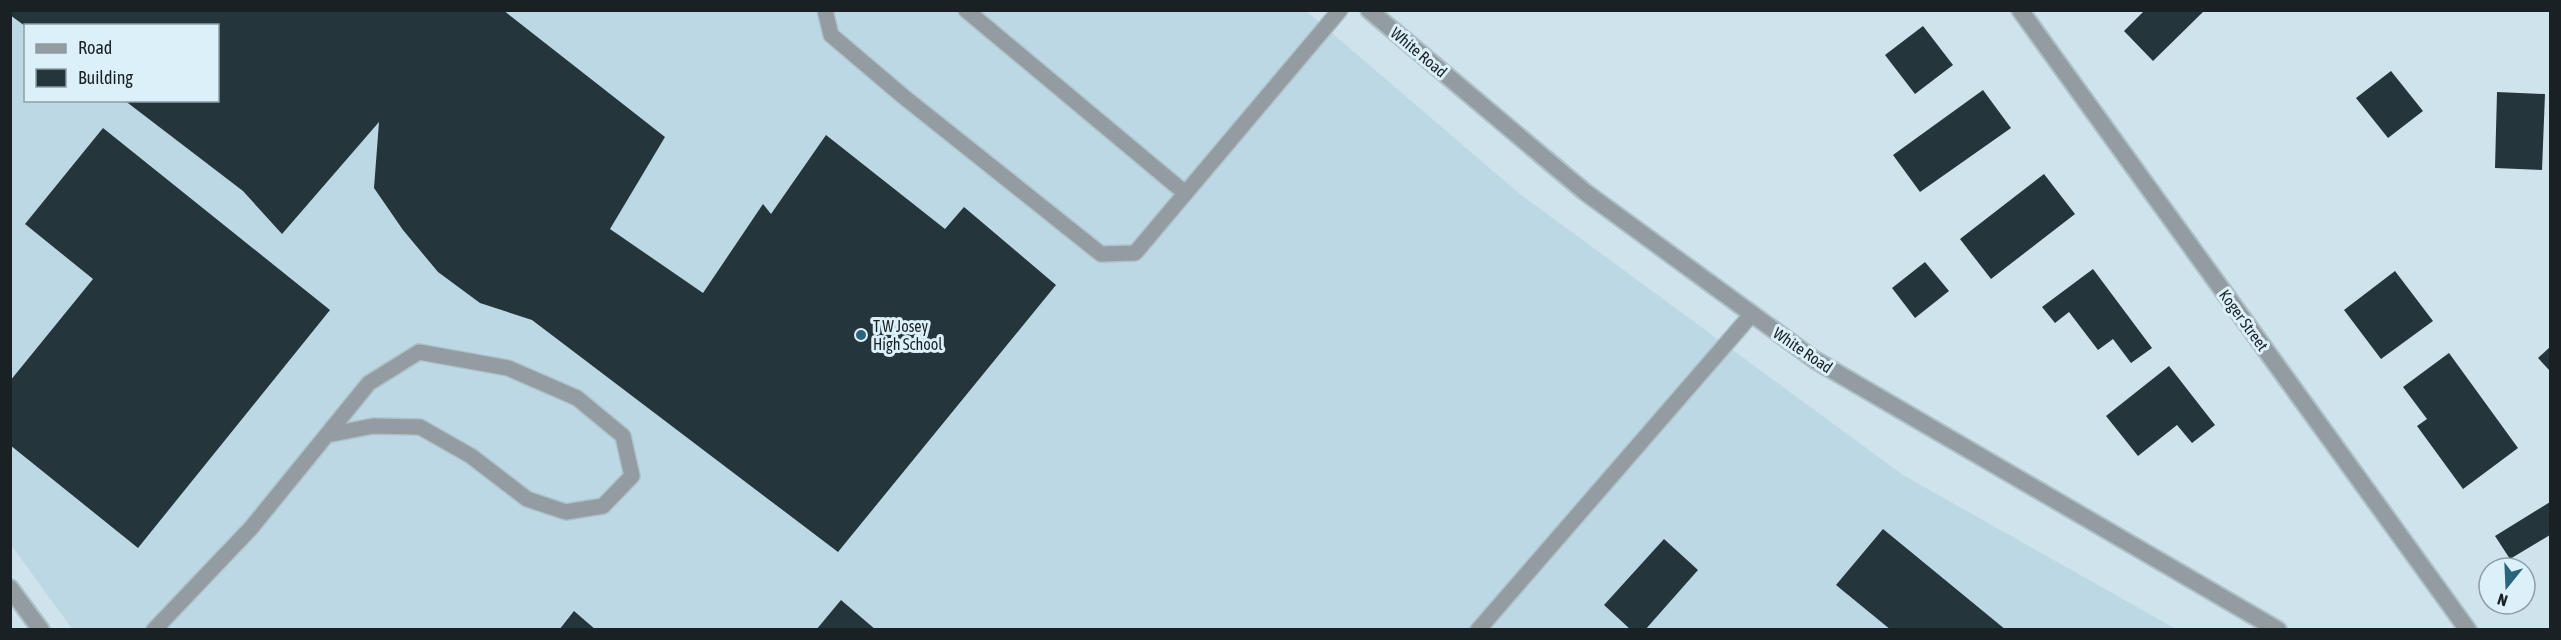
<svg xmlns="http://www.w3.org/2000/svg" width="2561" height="640" viewBox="0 0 2561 640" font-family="'Asap Condensed',sans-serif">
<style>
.built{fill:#bdd8e5;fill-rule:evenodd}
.building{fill:#25353c}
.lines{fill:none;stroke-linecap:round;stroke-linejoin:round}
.service-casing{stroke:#aec0c8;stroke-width:18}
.minor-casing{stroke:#aec0c8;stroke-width:20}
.service{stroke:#939ca0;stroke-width:15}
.minor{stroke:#939ca0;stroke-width:16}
.poi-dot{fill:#29647c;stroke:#dcf0fa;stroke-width:2}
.labels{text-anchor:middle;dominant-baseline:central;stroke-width:6;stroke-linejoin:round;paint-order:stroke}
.street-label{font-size:16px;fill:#1a2124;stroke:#dcf0fa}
.poi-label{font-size:16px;fill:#1a2124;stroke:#dcf0fa;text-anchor:start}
</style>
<rect width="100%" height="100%" fill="#cfe3ec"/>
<path class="built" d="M1305 10 1520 194 1903 475 2176 629 73 630 11 545V11ZM26 26H218V100H26Z"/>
<path class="building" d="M10 10H503L665 137 610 229 703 293 763 204 771 214 826 135 945 229 964 207 1056 285 838 552 532 320 480 303 438 272 403 230 374 188 379 122 282 234 243 191 124 100H218V26H25L10 15Z
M2145 10H2205L2153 61 2124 31Z
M1923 26 1953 65 1915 94 1885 55Z
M2391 71 2423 111 2388 138 2356 98Z
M1983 90 2011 128 1920 192 1893 155Z
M2497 92 2545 94 2542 170 2495 168Z
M103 128 330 310 138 548 10 445V381L93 279 25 224Z
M2044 174 2075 214 1991 279 1960 239Z
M1925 262 1949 291 1915 318 1892 288Z
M2093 269 2152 348 2131 363 2113 339 2098 350 2069 312 2055 323 2042 307Z
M2395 271 2433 321 2381 359 2344 310Z
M2550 347V371L2538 358Z
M2449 353 2518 448 2463 489 2417 426 2427 419 2403 387Z
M2169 366 2215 425 2192 443 2177 425 2138 456 2106 416Z
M2550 502V535L2510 559 2495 536Z
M1883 529 2006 630H1891L1836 585Z
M1664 539 1698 570 1645 630H1631L1604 605Z
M841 600 876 630H816Z
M574 611 596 630H559Z"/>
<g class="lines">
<g class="service-casing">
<path id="service" d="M825 10 831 35 904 97 1101 254 1135 253 1340 10
M966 10 1185 193
M154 630 251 528 369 383 419 352 508 368 577 398 623 436 632 476 603 506 566 512 527 499 471 456 420 427 373 426 327 435
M1478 630 1752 314"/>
</g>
<g class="minor-casing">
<path id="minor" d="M1369 10 1585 192 1815 360 2278 630
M2020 10 2468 630
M10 588 41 630"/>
</g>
<use href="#service" class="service"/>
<use href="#minor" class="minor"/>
</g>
<circle class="poi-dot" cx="861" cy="335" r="6"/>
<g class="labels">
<g class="street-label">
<text transform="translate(1419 52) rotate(40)">White Road</text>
<text transform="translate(2244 320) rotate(54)">Koger Street</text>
<text transform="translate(1803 350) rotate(34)">White Road</text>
</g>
<g class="poi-label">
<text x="873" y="326">T W Josey<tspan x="873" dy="18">High School</tspan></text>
</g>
</g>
<rect width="2561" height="640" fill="none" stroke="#1a2124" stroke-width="24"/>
<rect x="24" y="24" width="195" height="78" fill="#dcf0fa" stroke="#8e9da4" stroke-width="1.5"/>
<rect x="36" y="44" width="30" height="9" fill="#939ca0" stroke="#8e9da4" stroke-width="1.5"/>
<text x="78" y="54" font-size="18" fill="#1a2124">Road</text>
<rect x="36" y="69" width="30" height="18" fill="#25353c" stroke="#8e9da4" stroke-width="1.5"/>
<text x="78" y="84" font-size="18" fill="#1a2124">Building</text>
<g transform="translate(2507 586) rotate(198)"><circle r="28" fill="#dcf0fa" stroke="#8e9da4" stroke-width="1.5"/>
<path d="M0-4.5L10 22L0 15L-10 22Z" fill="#29647c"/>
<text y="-9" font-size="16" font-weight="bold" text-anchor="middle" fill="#1a2124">N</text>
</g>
</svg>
